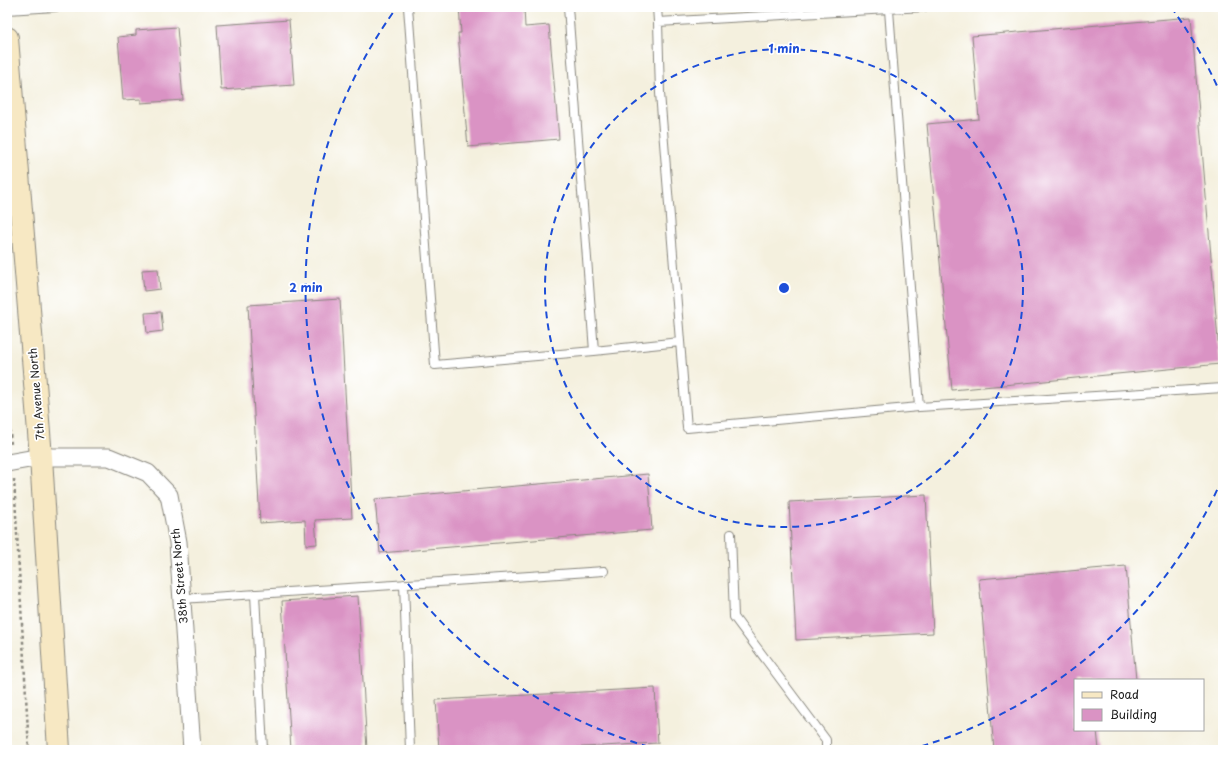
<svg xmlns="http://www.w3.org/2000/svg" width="1230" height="757" viewBox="0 0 1230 757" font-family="'Playpen Sans',sans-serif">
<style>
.building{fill:#da93c4}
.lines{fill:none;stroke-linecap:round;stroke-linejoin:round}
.lane-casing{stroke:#88867d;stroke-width:10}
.street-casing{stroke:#88867d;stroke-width:19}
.secondary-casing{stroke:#88867d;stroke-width:24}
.path{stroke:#88867d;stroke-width:2.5;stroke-dasharray:3 3;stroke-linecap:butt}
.lane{stroke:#fff;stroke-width:8}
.street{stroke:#fff;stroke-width:17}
.secondary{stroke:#f7e8c3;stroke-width:22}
.ring{fill:none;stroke:#1d4ed8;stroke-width:2;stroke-dasharray:7 5}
.labels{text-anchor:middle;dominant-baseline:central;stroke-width:3.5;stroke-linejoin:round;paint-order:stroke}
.street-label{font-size:11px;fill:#1c1c1c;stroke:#fff}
.centre{fill:#1d4ed8;stroke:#fff;stroke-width:2}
.ring-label{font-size:12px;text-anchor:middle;font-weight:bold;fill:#1d4ed8;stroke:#fff;stroke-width:3.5;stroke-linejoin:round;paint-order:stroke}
</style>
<rect width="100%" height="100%" fill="#fff"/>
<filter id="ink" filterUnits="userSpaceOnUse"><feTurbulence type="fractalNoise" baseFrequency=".025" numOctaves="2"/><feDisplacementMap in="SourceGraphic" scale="8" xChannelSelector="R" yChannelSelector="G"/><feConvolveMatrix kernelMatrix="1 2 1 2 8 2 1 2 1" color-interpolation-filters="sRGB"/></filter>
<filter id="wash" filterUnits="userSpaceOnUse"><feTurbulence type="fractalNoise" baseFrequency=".012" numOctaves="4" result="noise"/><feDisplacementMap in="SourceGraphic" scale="16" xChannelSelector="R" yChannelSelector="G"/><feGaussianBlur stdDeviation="0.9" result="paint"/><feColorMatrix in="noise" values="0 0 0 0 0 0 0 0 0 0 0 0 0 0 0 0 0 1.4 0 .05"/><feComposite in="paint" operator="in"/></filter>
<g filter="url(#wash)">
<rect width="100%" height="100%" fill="#f4f0de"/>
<g id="blocks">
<path class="building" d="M459 7H524L525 27 549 25 559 139 468 147 458 33H461Z
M1191 17 1220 364 952 390 927 124 979 119 972 36Z
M289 20 294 85 221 90 217 25Z
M177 27 183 100 141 103V99L123 100 118 37 136 35V30Z
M158 269 160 289 144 291 142 270Z
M340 299 352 518 315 520 317 544 306 545 305 520 260 523 248 305Z
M161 312 163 331 147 333 145 313Z
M648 474 652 530 380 553 375 499Z
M926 495 933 633 796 640 789 502Z
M1126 566 1136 680H1075V730H1097L1099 750H994L979 579Z
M358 596 367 750H291L282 601Z
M655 688 658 743 528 750H439L436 700Z"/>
</g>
</g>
<g filter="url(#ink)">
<use href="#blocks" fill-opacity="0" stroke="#88867d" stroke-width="1"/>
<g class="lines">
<g class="lane-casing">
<path id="lane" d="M408 7 435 365 594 351
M568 7 594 351 680 342
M657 7 658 22 924 7
M7 10 56 7
M889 10 919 407 1223 388
M658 22 660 93 687 428 919 407
M731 534 734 617 826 740V750
M404 584 410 750
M255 594 263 750
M181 599 604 571"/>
</g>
<g class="street-casing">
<path id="street" d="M7 463 41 457H109L148 473 169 495 178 542 192 750"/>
</g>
<g class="secondary-casing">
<path id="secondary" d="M7 38 41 457 59 750"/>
</g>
<path class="path" d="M7 393 11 445
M14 479 29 750"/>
<use href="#lane" class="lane"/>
<use href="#street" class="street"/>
<use href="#secondary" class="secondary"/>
</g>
</g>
<g class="ring">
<circle cx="784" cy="288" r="239"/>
<path d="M1222 479A478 478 0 0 1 908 750M660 750A478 478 0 0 1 397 7M1171 7A478 478 0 0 1 1222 97"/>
</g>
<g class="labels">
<g class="street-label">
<text transform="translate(36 394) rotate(-95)">7th Avenue North</text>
<text transform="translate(179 576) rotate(-95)">38th Street North</text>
</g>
</g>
<circle cx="784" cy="288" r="6" class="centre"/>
<g class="ring-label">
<text x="784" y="53">1 min</text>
<text x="306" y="292">2 min</text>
</g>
<rect width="1230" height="757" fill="none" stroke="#fff" stroke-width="24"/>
<rect x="1074" y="679" width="130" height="52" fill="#ffffff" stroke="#a4a4a4"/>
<rect x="1082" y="692" width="20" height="6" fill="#f7e8c3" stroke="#a4a4a4"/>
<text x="1110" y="699" font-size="12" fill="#1c1c1c">Road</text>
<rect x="1082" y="709" width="20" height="12" fill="#da93c4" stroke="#a4a4a4"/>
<text x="1110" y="719" font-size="12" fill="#1c1c1c">Building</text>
</svg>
